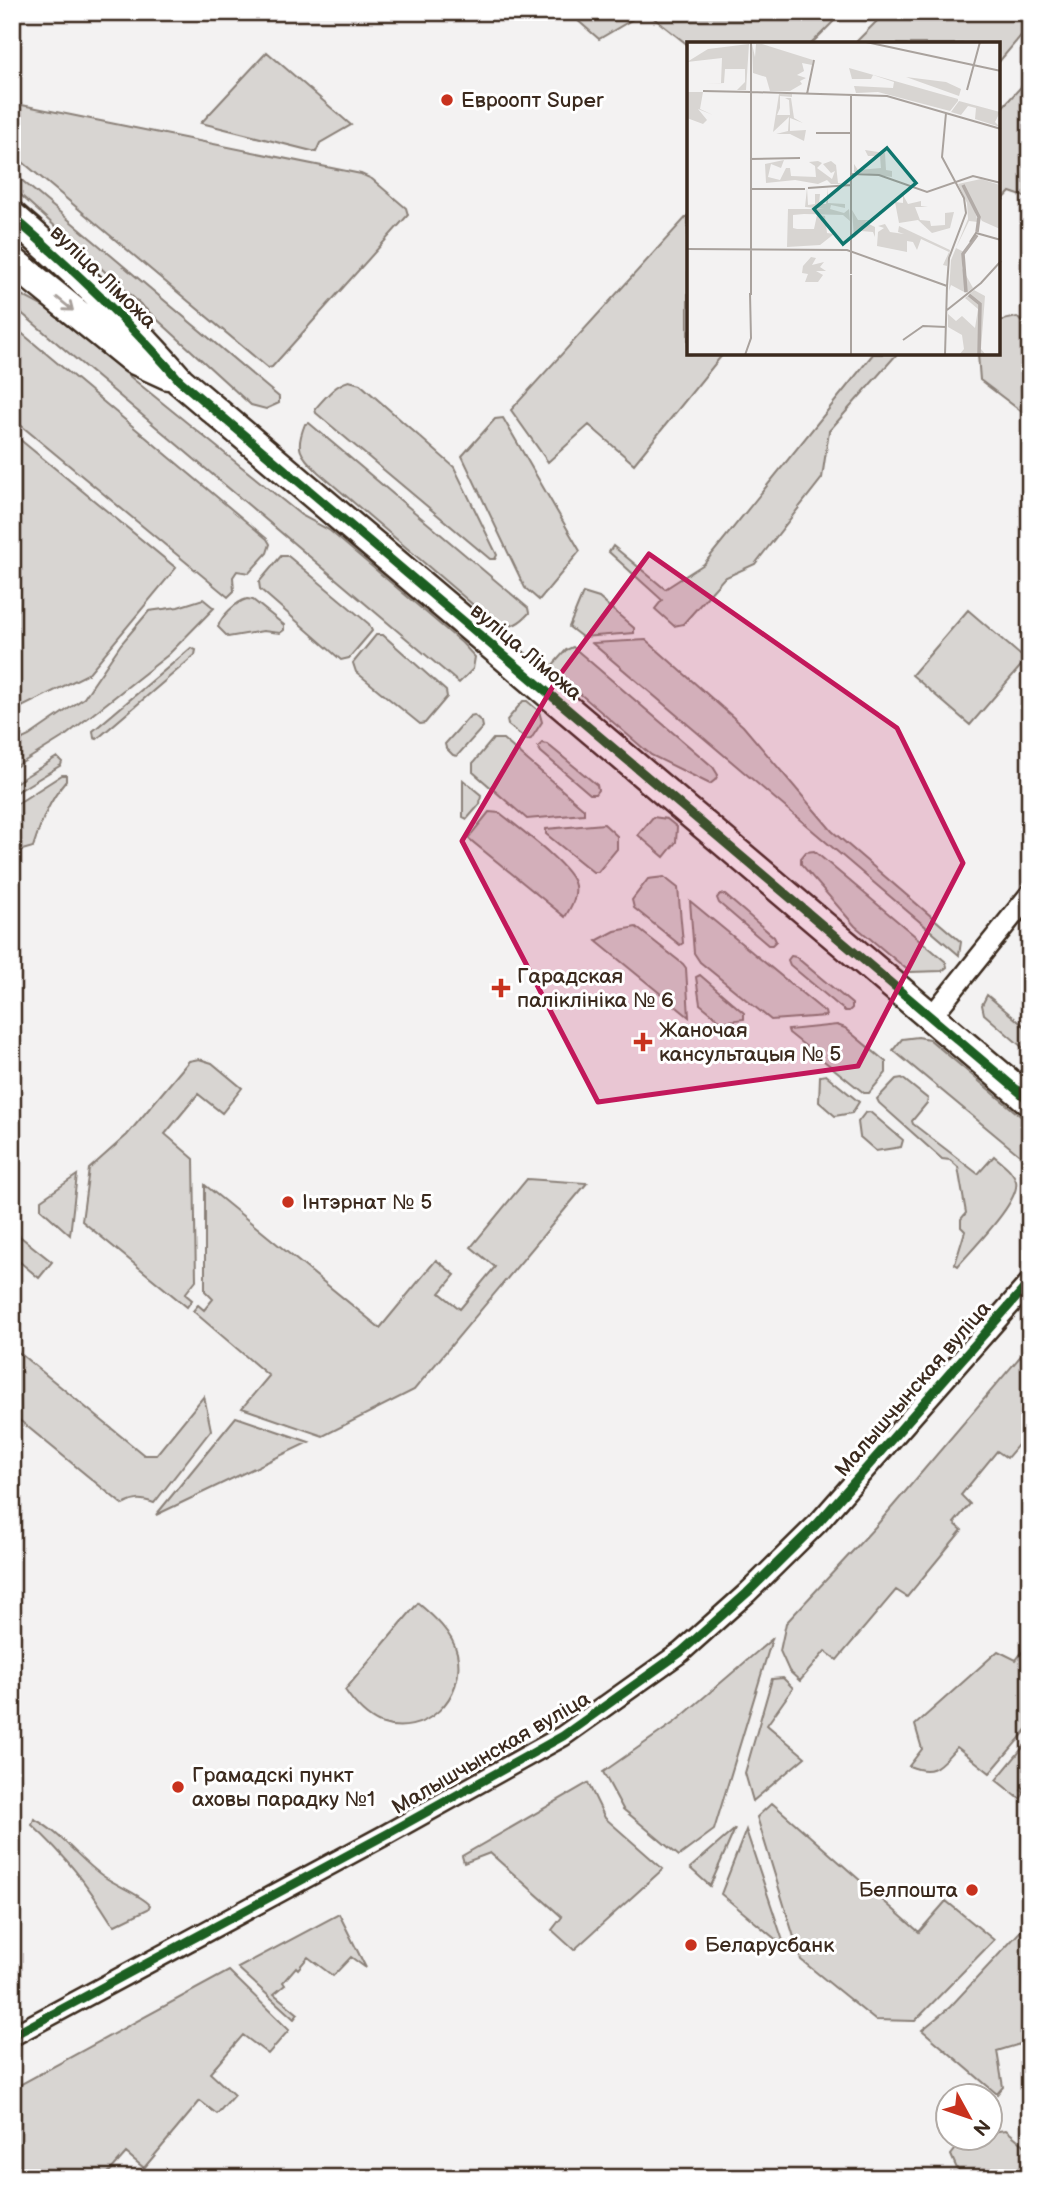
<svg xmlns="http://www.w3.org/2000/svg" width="1042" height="2190" viewBox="0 0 1042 2190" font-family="'Balsamiq Sans',sans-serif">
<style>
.green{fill:#d8d5d2;stroke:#8a8078;stroke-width:2}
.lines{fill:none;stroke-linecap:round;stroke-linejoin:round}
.street-casing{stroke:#3b2a1e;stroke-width:24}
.secondary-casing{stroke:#3b2a1e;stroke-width:33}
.street{stroke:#fff;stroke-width:19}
.secondary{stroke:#fff;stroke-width:28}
.cycleway-casing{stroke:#fff;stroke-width:13}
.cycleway{stroke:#1b5e20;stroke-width:9}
.oneway{stroke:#a79f9a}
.marked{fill:#c2185b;fill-opacity:0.2;stroke:#c2185b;stroke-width:5;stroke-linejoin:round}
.poi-dot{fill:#c8321e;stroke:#fff;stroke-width:2.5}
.labels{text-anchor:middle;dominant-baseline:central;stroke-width:6;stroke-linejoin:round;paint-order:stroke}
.poi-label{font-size:21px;fill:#3b2a1e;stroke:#fff;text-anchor:start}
.street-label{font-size:21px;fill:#3b2a1e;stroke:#fff}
.inset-river{fill:none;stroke:#b2aba7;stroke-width:3.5}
.inset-road{fill:none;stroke:#a9a29d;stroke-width:2}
.view{fill:#0f766e;fill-opacity:0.15;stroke:#0f766e;stroke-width:3.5}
.inset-edge{fill:none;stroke:#3b2a1e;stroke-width:3.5}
</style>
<rect width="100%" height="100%" fill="#f3f2f2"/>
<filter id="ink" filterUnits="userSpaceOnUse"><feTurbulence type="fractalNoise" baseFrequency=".0143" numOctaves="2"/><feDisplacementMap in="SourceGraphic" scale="14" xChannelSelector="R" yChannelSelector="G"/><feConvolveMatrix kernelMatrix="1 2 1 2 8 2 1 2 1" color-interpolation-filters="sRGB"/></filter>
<g filter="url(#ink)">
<path class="green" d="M568 12H645L599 39Z
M646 12H843L811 44 688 45Z
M886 12H1030V25L998 63V44H854Z
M267 52 351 125 320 143 316 152 201 123Z
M1030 77V190L1025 197 1010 192 998 205V112Z
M12 103 361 174 372 179 406 208 408 215 272 367 268 368 12 153Z
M12 172 279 397V403L266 409 251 405 12 187Z
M688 215V354H723L634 464 589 425 548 462 511 410Z
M12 290 44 307 301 515 329 530 462 643 475 657 473 669 459 683 12 305Z
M1017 317 1030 331V418L980 380 978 354H998V321Z
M12 325 267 539 270 544 267 553 249 573 237 571 233 577 234 591 228 597 12 418Z
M873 354H897L829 431 822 478 755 564 724 578 683 624 674 626 655 609 662 600 609 552 613 546 665 589 704 564Z
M349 381 360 384 454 467 497 555 495 559H490L316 413 315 409C325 398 334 385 349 381Z
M503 418 580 551 539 600 525 588 462 456 495 419Z
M309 423 528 608 529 613C520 623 513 627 499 627L318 472C299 453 295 449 305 424Z
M12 433 176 568 88 674 12 712Z
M281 556H288L369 624 372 631 349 658 341 660 260 589 259 582Z
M583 593 599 598 634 628V633L582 637 569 627Z
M203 599 214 608 168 655 65 736 12 769V744L29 736 84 698 121 644 149 611 178 607Z
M247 599 253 600 284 625V630L280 633 263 631 228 637 218 627C221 616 236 602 247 599Z
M968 610 1026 660 970 725 912 675Z
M376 635H383L446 691 447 697 425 723 420 724 356 672 353 663Z
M646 640 743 726 832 831 961 942 959 955 592 643Z
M573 647 713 767 718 775 715 780 710 784 651 755 550 668 566 650Z
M191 648 196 650 195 655 97 739 94 738 93 731Z
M523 701H527L539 711 542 722 531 739 527 740 508 725 507 720Z
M474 715 482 722 483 727 457 756 453 755 446 748 445 744 470 716Z
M493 739H503L584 809V814L527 819 473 772V763Z
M542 743 547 744 597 785 598 790 595 794H590L541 752 538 747Z
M57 757 62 762 61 765 12 795V785Z
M62 775H66V781C49 801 41 822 33 847L12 853V807Z
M463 780 481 795 480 804 467 819 463 817Z
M489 812 500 813C516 826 573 867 575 886 577 897 571 907 565 917L468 838Z
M653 817 667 819 677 827 676 842 664 857 638 835Z
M604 824 617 836V849L598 872H593L546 834V829Z
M814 851 946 962 947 967 942 971 910 972 855 926 801 864V858L806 852Z
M664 877 678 888 683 943 680 945 634 908 632 900 648 879Z
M720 894 725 895 774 937 776 941 772 945H768L719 903 717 898Z
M690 901 825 1012 826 1016 771 1020 700 962 694 953Z
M636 927 683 964 686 968 689 1017 596 941 615 931Z
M791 956 796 957 852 1004V1008L849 1011H845L790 965 788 960Z
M700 975 744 1013V1019L722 1022 700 1004 696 977Z
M987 995 1030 1031V1054L984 1014 982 1005Z
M837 1025 845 1028 886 1062V1073L869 1093H864L789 1033 788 1030Z
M918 1037 929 1039 1030 1124V1156L1023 1158 893 1050 902 1039Z
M199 1059 212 1063 242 1088 222 1113 198 1094 165 1134 194 1159 196 1280 185 1294 192 1300 187 1307 82 1221 89 1169 127 1135 189 1061Z
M826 1075 859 1102 852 1113 835 1116 819 1102 820 1076Z
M902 1078 928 1099 927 1103 912 1121 913 1124 978 1174 994 1156C1003 1164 1013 1170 1016 1181 1021 1201 971 1250 958 1266L955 1264 965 1231 961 1227V1219L966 1213 958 1167 950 1160 942 1159 879 1103 877 1099 896 1079Z
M870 1112 903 1140 901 1147 876 1151 860 1137 858 1122 865 1113Z
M77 1175 70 1235 41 1209V1200Z
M527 1179 587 1183 414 1390 323 1436 242 1408 269 1376 193 1311 198 1305 204 1310 213 1299 205 1291V1185L380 1328 436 1260 455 1275 440 1293 460 1309 495 1267 471 1247Z
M12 1230 52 1262 39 1278 14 1257 12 1259Z
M1030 1345V1411L1026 1416 1030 1419V1431L1007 1458 997 1451 961 1495 970 1504 954 1523 962 1530 907 1597 896 1590 837 1660 825 1651 800 1681 789 1671 780 1651 786 1623 876 1526Z
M12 1347 144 1455H156L204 1396 211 1430 154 1503C142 1499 135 1498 123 1505L12 1414Z
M236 1417 309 1442 156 1515Z
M418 1603C433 1616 452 1632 457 1653 467 1698 424 1739 380 1723 366 1717 353 1702 345 1690Z
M772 1639 714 1830 679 1856 623 1809 603 1772 675 1722Z
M1030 1642V1726L990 1773 957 1747C940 1764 936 1777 909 1766L922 1749 915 1725 998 1651 1016 1660Z
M783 1678 793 1688 767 1725 805 1757 753 1801 745 1773 772 1679Z
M1030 1739V1780L1021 1790 1024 1793 1020 1799 996 1780Z
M588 1783 605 1818 663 1869 574 1950 552 1930 562 1917 490 1853 464 1863 462 1856Z
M772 1803 919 1932 946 1901 994 1940 915 2021 875 2020 801 1960 757 1817Z
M34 1819C59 1831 80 1860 103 1876 114 1884 143 1896 150 1905L148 1909 115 1925 111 1922C87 1884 66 1856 32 1825Z
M735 1829 710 1886 690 1868Z
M746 1830 785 1947 721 1894Z
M339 1914 366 1968 351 1957 333 1976 308 1957 298 1969 296 1967 283 1982 285 1985 274 1994 298 2014 294 2019 238 1968Z
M1030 1921V2041L997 2051 1003 2087 997 2094 922 2030 950 2007Z
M229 1971 289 2030 268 2054 243 2035 210 2073 234 2095 217 2114 200 2101 144 2168 126 2153 104 2178H12V2089Z
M1006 2130 1030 2150V2178H961L951 2155C963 2138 970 2138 990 2138V2132Z"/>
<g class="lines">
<g class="street-casing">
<path id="street" d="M931 1017 1030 894
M12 2036 387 1834 563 1736 681 1652 747 1593 818 1523 1030 1282"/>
</g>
<g class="secondary-casing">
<path id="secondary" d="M12 216C71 267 129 322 180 381L1030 1101
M12 261 133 359 168 375"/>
</g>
<use href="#street" class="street"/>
<use href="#secondary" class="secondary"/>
<g class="cycleway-casing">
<path id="cycleway" d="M12 216C71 267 129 322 180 381L1030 1101
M12 2036 387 1834 563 1736 681 1652 747 1593 818 1523 1030 1282"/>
</g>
<use href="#cycleway" class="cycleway"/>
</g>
<defs><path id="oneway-shaft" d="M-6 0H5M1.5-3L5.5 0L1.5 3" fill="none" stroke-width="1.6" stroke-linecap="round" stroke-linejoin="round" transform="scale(1.75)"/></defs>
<use class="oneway" href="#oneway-shaft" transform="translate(65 304) rotate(39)"/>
</g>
<path class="marked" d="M649 554 897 728 963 863 858 1066 598 1102 462 841 559 676Z"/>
<g class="poi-dot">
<circle cx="447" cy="100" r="7"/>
<path d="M497.5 977.5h7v7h7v7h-7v7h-7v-7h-7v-7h7z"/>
<path d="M639.5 1031.5h7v7h7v7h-7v7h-7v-7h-7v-7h7z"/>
<circle cx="288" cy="1202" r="7"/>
<circle cx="178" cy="1787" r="7"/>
<circle cx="972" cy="1890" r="7"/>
<circle cx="691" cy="1945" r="7"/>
</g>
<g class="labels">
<g class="poi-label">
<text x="461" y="100">Евроопт Super</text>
<text x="517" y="976">Гарадская<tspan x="517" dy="24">паліклініка № 6</tspan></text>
<text x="659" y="1030">Жаночая<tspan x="659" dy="24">кансультацыя № 5</tspan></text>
<text x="302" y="1202">Інтэрнат № 5</text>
<text x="192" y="1775">Грамадскі пункт<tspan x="192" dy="24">аховы парадку №1</tspan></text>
<text x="958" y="1890" text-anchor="end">Белпошта</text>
<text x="705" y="1945">Беларусбанк</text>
</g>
<g class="street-label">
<text transform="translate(103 277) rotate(44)">вуліца Ліможа</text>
<text transform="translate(526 652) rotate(40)">вуліца Ліможа</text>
<text transform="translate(913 1389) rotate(-49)">Малышчынская вуліца</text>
<text transform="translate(491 1753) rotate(-30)">Малышчынская вуліца</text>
</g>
</g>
<g transform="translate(687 42)">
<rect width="313" height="313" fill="#f3f2f2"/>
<path d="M62 2 59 48H50L58 40V27H38L37 41 18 42 34 41 35 16 0 20 21 7ZM65 2 68 15 69 2H75L126 18 125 23 115 21 117 29 110 33 119 36 113 39 115 42 103 49H83L79 35 66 31ZM162 26 271 57V59L263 69 191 50 169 51 167 44 206 46 207 40 186 33 184 37H165ZM219 35 259 40 274 47 272 54ZM0 50H16L13 67 26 73 11 67 20 78 16 82 0 76ZM92 52H105V55L93 54V66L90 73H103L102 58 98 56H104L107 76 116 81 103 76V89L119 88 117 99 103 92H89L101 89 102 75 86 90ZM272 59 313 70 308 80 313 85 288 77 289 66 281 64 274 73 264 70ZM178 108 198 111 199 128 205 129V135L167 130V122L171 128 194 126 193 114H181ZM97 118 94 126 84 122 81 135 93 138 99 126H103L104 134 129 135 128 124 122 120 131 119 135 121 130 126 145 137 148 129 144 131 136 122 144 119 149 123 151 141 158 142H144L140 138 131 142 108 138 79 141 78 122ZM294 137 313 143V187L295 179 286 163 291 180 282 179 269 206 277 210 275 226 286 246 279 251 264 243 262 249 264 218 281 177 280 161 271 142ZM120 146 121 163 128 162V152H133L132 162H139L141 146V161L158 162V166L144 163 143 167 157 171 162 167 163 179 156 173 117 172 106 173V186L110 187H127L130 173 138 174 140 191 147 192 133 203 100 205 101 167H137L118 165ZM216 153 221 162 234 159V164L241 165H228L233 178 243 179 244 184 258 183V171L267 170 263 186 245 191 231 178 212 181 208 160 216 161ZM165 168 171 178H185L178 180 188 185V195L186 190 174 189 167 196ZM198 182 203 190 217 192 211 190 212 184 263 208 260 224 256 223 262 210 234 197 230 208 226 200 220 199V210L190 204 191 190 197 186 191 184ZM124 215 129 216 125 223 137 220 133 225 139 229H129L136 233 131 240H118L121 232 115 231 116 224ZM287 248 298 254 294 307 299 313H272L277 307 275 293 261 285V272L269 279 275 274 288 286 291 267 278 256Z" fill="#d8d5d2"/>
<path class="inset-river" d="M276 143 292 175 290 190M279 250 276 212 290 193M282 253 293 262 292 313"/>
<path class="inset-road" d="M64 0V253M179 0 314 29M280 48 293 0M16 49 63 50M64 50 200 54 314 87M120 52 127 18M259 71 255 115 277 156 279 171 262 216 260 244M129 91H164M63 117 113 116M164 132 192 133 240 150 286 134 314 141M121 146 164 143M64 147H118M283 200 289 191 314 198M0 207 160 208 260 244 258 313M164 232V53M164 233V313M260 268 294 241 314 219M216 298 236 284 259 285M0 313H162M58 313 64 296 63 251"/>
<path class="view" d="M200 106 229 141 156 202 127 167Z"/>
<rect width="313" height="313" class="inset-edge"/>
</g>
<rect width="1042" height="2190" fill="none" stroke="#fff" stroke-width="42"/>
<rect x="21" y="21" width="1000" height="2148" fill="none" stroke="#3b2a1e" stroke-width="2.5" filter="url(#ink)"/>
<g transform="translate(969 2117) rotate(130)"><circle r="33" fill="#ffffff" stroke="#b1aaa5" stroke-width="2"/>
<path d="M0-5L12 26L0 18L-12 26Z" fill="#c8321e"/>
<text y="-10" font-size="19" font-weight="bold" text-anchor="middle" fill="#3b2a1e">N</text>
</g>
</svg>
